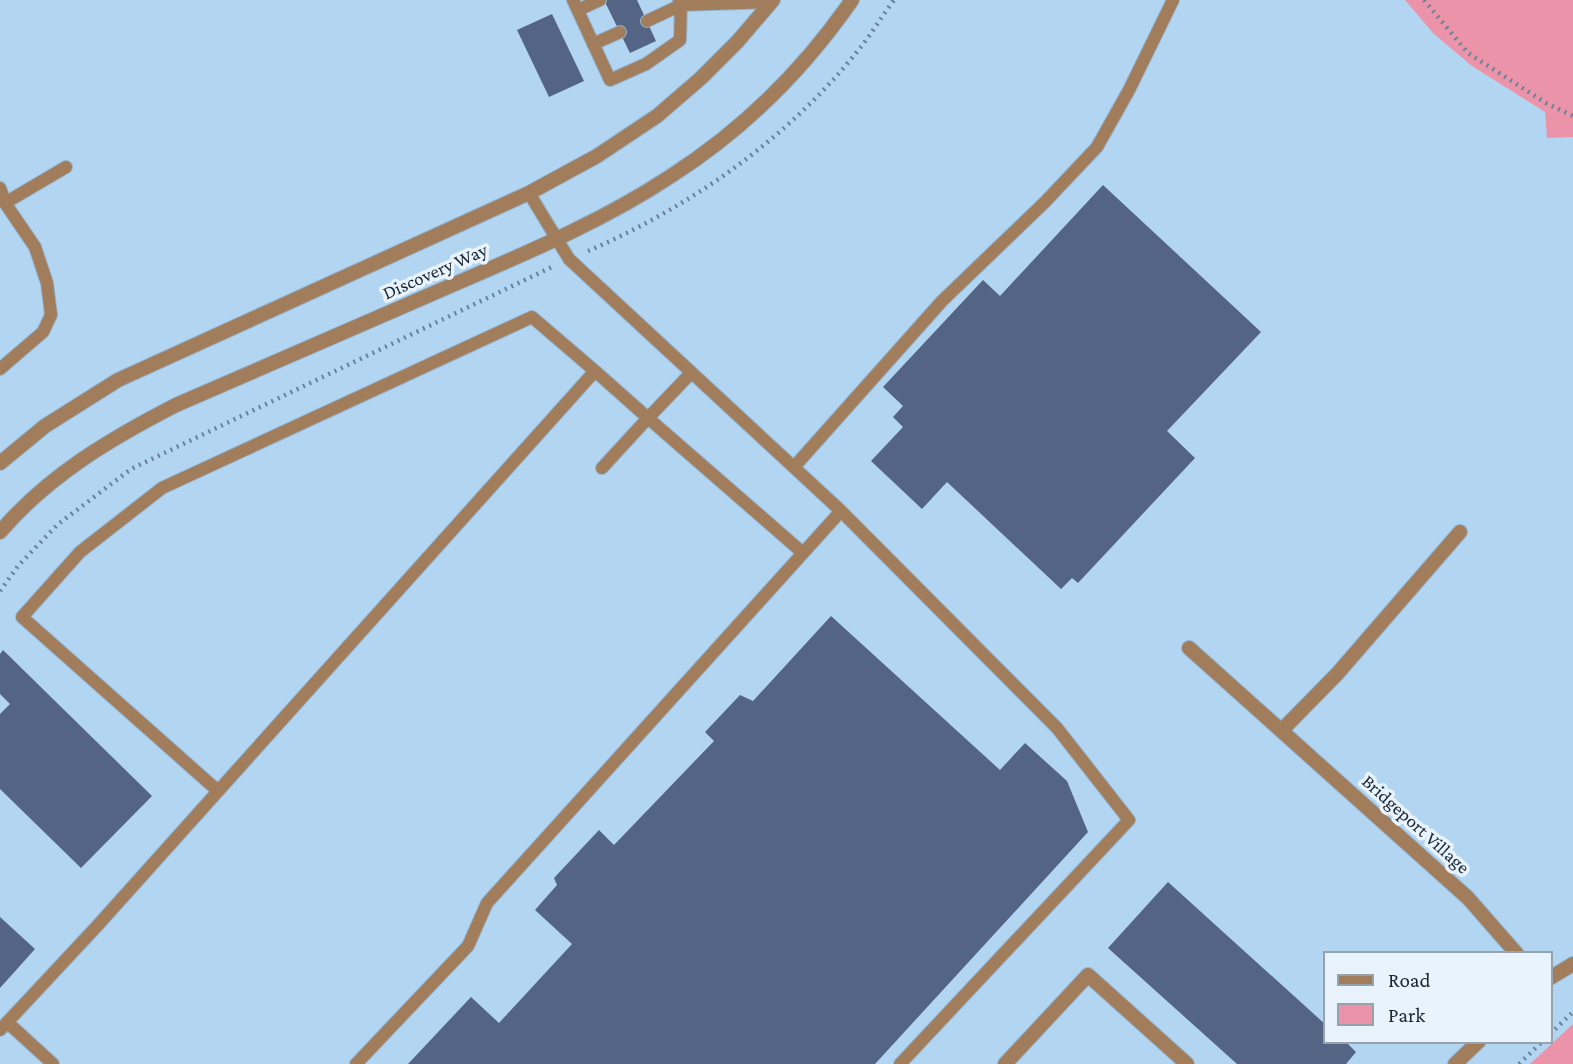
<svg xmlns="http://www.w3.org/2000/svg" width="1573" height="1064" viewBox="0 0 1573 1064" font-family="'Crimson Pro',serif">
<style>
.green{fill:#eb93a9}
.building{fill:#536484}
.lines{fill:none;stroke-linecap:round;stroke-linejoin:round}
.service-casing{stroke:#94b2cc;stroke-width:14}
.minor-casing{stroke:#94b2cc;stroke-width:16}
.tertiary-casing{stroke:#94b2cc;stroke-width:16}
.path{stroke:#6a8297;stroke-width:4.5;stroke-dasharray:2 5;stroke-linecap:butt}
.service{stroke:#a17d5c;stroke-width:12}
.minor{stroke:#a17d5c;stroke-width:14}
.tertiary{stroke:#a17d5c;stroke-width:14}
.labels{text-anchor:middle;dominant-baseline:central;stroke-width:7;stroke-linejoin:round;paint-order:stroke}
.street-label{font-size:19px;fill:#1b2833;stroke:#e8f3fc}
</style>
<rect width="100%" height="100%" fill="#b2d5f2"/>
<path class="green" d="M1405 0H1573V137L1547 138 1545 112 1472 66 1433 33Z
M1573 1024V1064H1530Z"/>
<path class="building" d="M604 0H637L656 41 630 53Z
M552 14 584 81 549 97 517 30Z
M1103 185 1261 332 1167 431 1195 458 1078 583 1072 578 1061 589 947 482 922 509 871 461 903 427 893 417 903 406 883 387 983 280 1000 296Z
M831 616 1000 770 1025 743 1067 781 1088 832 875 1064H408L471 997 499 1023 572 944 535 910 557 885 554 878 599 830 614 845 714 741 705 732 740 695 753 701Z
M3 650 152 796 81 868 0 789V714L10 704 0 694V654Z
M1168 882 1326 1025V1041H1345L1356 1052 1346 1064H1237L1108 948Z
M0 917 35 949 0 988Z"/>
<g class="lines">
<g class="service-casing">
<path id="service" d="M573 0 610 80 646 64 680 40 681 5 679 0
M578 10 600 0
M647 21 681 5 772 2
M593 44 620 32
M0 188 5 203 66 167
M0 369 43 332 51 315 47 283 35 247 5 203
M794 467 942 301 1045 202 1097 147 1129 90 1173 0
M602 468 648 418 803 553
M841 511 1057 728 1129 820 900 1064
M218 791 22 617 80 552 162 488 532 317 595 371
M7 1022 53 1064
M0 1030 98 925 595 371 648 418 691 373
M356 1064 468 946 487 903 841 511 569 259 529 193"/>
</g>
<g class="minor-casing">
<path id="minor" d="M1189 648 1468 898 1517 954
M1282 730 1337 674 1460 532
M1005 1064 1088 975 1187 1064"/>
</g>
<g class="tertiary-casing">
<path id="tertiary" d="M0 463 45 426 118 380 529 193 597 156 657 116 701 78 738 41 773 0
M0 532C49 475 110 439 176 405 262 368 348 330 434 293 514 258 597 225 671 176 743 130 804 69 852 0
M1550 978 1573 964
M1455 1064 1479 1041"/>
</g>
<path class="path" d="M1424 0 1468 53 1546 103 1573 116
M588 251C692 206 789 138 860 48 872 33 882 16 894 0
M0 591 18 566 57 525 131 469 554 266
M1550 1034 1573 1012
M1519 1064 1543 1041"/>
<use href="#service" class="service"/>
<use href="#minor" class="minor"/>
<use href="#tertiary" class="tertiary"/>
</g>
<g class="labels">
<g class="street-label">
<text transform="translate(435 271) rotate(-24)">Discovery Way</text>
<text transform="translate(1416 824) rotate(42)">Bridgeport Village</text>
</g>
</g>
<rect x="1324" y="952" width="228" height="91" fill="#e8f3fc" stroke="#96a2ac" stroke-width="2"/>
<rect x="1338" y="975" width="35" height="10" fill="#a17d5c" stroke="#96a2ac" stroke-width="2"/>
<text x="1388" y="987" font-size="21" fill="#1b2833">Road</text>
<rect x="1338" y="1004" width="35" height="21" fill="#eb93a9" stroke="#96a2ac" stroke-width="2"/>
<text x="1388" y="1022" font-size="21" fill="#1b2833">Park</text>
</svg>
